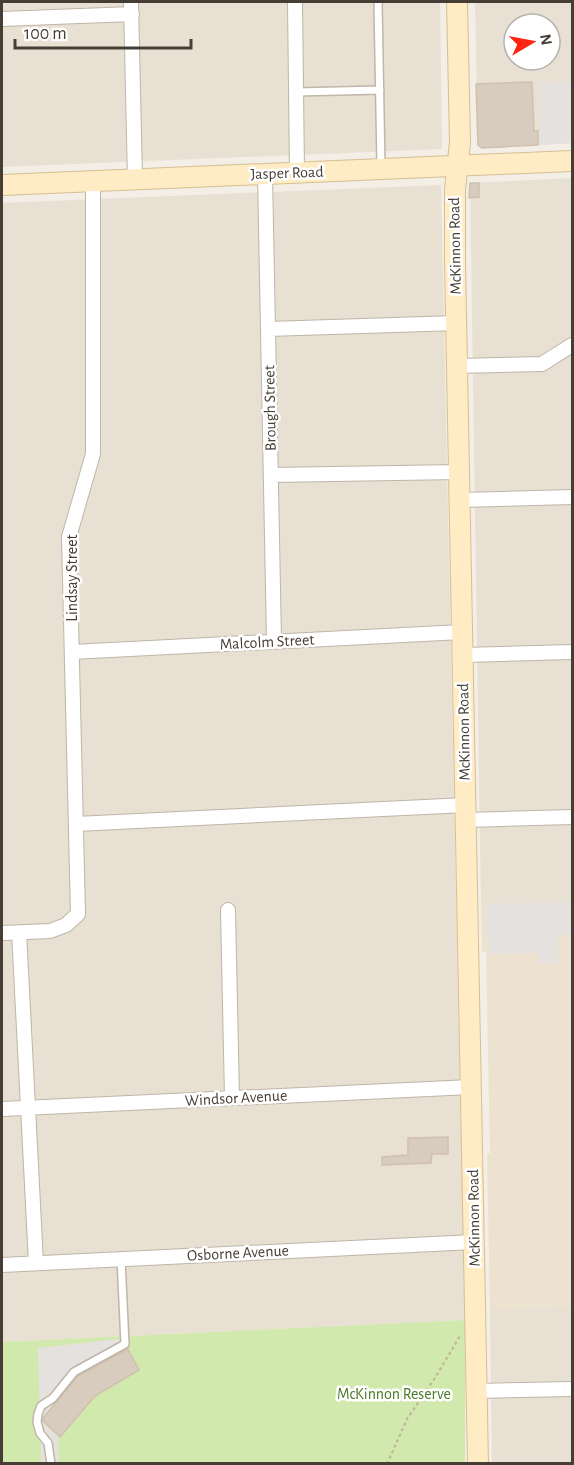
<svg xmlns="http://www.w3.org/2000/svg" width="574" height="1465" viewBox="0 0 574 1465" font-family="'Alegreya Sans',sans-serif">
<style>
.residential{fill:#e8e0d3;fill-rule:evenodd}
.education{fill:#ede2cf}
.green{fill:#d2e9ad}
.parking{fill:#e4e1de}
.building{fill:#d8ccbe;stroke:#d0c0ae;stroke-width:1.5}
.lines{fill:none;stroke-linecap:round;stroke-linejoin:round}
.lane-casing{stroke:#bfb5a8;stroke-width:10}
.street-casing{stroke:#bfb5a8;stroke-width:16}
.secondary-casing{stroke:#d5bf94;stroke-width:22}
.path{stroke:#c1b099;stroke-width:2;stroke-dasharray:3 3;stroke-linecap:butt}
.lane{stroke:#fff;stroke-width:7}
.street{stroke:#fff;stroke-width:14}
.secondary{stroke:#ffecc4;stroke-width:20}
.labels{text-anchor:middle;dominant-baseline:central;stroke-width:5;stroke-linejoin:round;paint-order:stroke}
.street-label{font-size:16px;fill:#463e35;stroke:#fff}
.park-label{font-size:16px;fill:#4c7a26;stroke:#fff}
</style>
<rect width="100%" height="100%" fill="#f3eee6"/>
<path class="residential" d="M2 2H440L442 149 2 167Z
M475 2H572V143L482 148 478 145ZM514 24H550V60H514Z
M572 178V902L481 904 470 183Z
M441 185 465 1320 2 1342V203Z
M572 1308V1463H492L490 1309Z"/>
<path class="education" d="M572 902V1308L490 1309 487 1154 490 1153 486 951 482 952 481 904Z"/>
<path class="green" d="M465 1320V1463H2V1342Z"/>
<path class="parking" d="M572 82V143L540 145 539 107 541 104 540 83Z
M572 902V934L558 935 559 963 539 964 538 953 489 954 487 904Z
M118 1339 127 1348 80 1374 42 1420 58 1434 59 1463H41L38 1348Z"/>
<path class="building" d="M532 82 534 131H538V145L482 148 478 145 476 84Z
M470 183H479V197L469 198Z
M448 1137V1154H432L431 1163 382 1165V1157L408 1155V1138Z
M128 1349 139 1370 95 1396 60 1437 43 1421V1418L78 1376Z"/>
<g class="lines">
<g class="lane-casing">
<path id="lane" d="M378 2 381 167
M296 92 380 90
M51 1464 48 1443 40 1433 37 1422 38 1414 41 1406 53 1398 74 1372 125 1344 121 1259"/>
</g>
<g class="street-casing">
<path id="street" d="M131 2 135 180
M295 2 297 173
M2 19 132 14
M265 174 274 641
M268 329 457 323
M457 366 542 364 572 345
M271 475 459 472
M460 500 572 497
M72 652 462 632
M463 655 572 652
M466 820 572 817
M76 824 466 805
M228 910 232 1098
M19 932 36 1263
M2 933 50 931 66 925 78 914 69 537 93 454V181
M2 1109 471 1087
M2 1265 474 1242
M477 1391 572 1389"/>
</g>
<g class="secondary-casing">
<path id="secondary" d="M457 2 460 142 455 190V263L478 1464
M2 185 572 161"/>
</g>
<path class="path" d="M387 1464 407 1419 435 1378 460 1336"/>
<use href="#lane" class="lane"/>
<use href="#street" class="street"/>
<use href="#secondary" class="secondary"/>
</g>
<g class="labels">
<g class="street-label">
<text transform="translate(287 173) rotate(-2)">Jasper Road</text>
<text transform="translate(455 246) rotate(-91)">McKinnon Road</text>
<text transform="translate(270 408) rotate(-91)">Brough Street</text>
<text transform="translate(72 578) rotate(-90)">Lindsay Street</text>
<text transform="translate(267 642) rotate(-3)">Malcolm Street</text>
<text transform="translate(464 732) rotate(-91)">McKinnon Road</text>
<text transform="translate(236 1098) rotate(-3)">Windsor Avenue</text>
<text transform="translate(474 1218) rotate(-91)">McKinnon Road</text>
<text transform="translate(238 1253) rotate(-3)">Osborne Avenue</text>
</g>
<g class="park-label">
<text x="394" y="1394">McKinnon Reserve</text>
</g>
</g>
<rect width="574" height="1465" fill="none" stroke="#463e35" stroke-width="6"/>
<g transform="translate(532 42) rotate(80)"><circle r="28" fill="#ffffff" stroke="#b5b2ae" stroke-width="1.5"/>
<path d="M0-4.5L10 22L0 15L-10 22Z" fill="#ff2311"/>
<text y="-9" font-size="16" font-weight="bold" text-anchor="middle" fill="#463e35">N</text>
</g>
<path d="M15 39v9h176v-9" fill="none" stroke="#463e35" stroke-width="3"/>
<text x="24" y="39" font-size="18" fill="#463e35" stroke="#ffffff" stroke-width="4.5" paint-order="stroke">100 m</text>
</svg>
